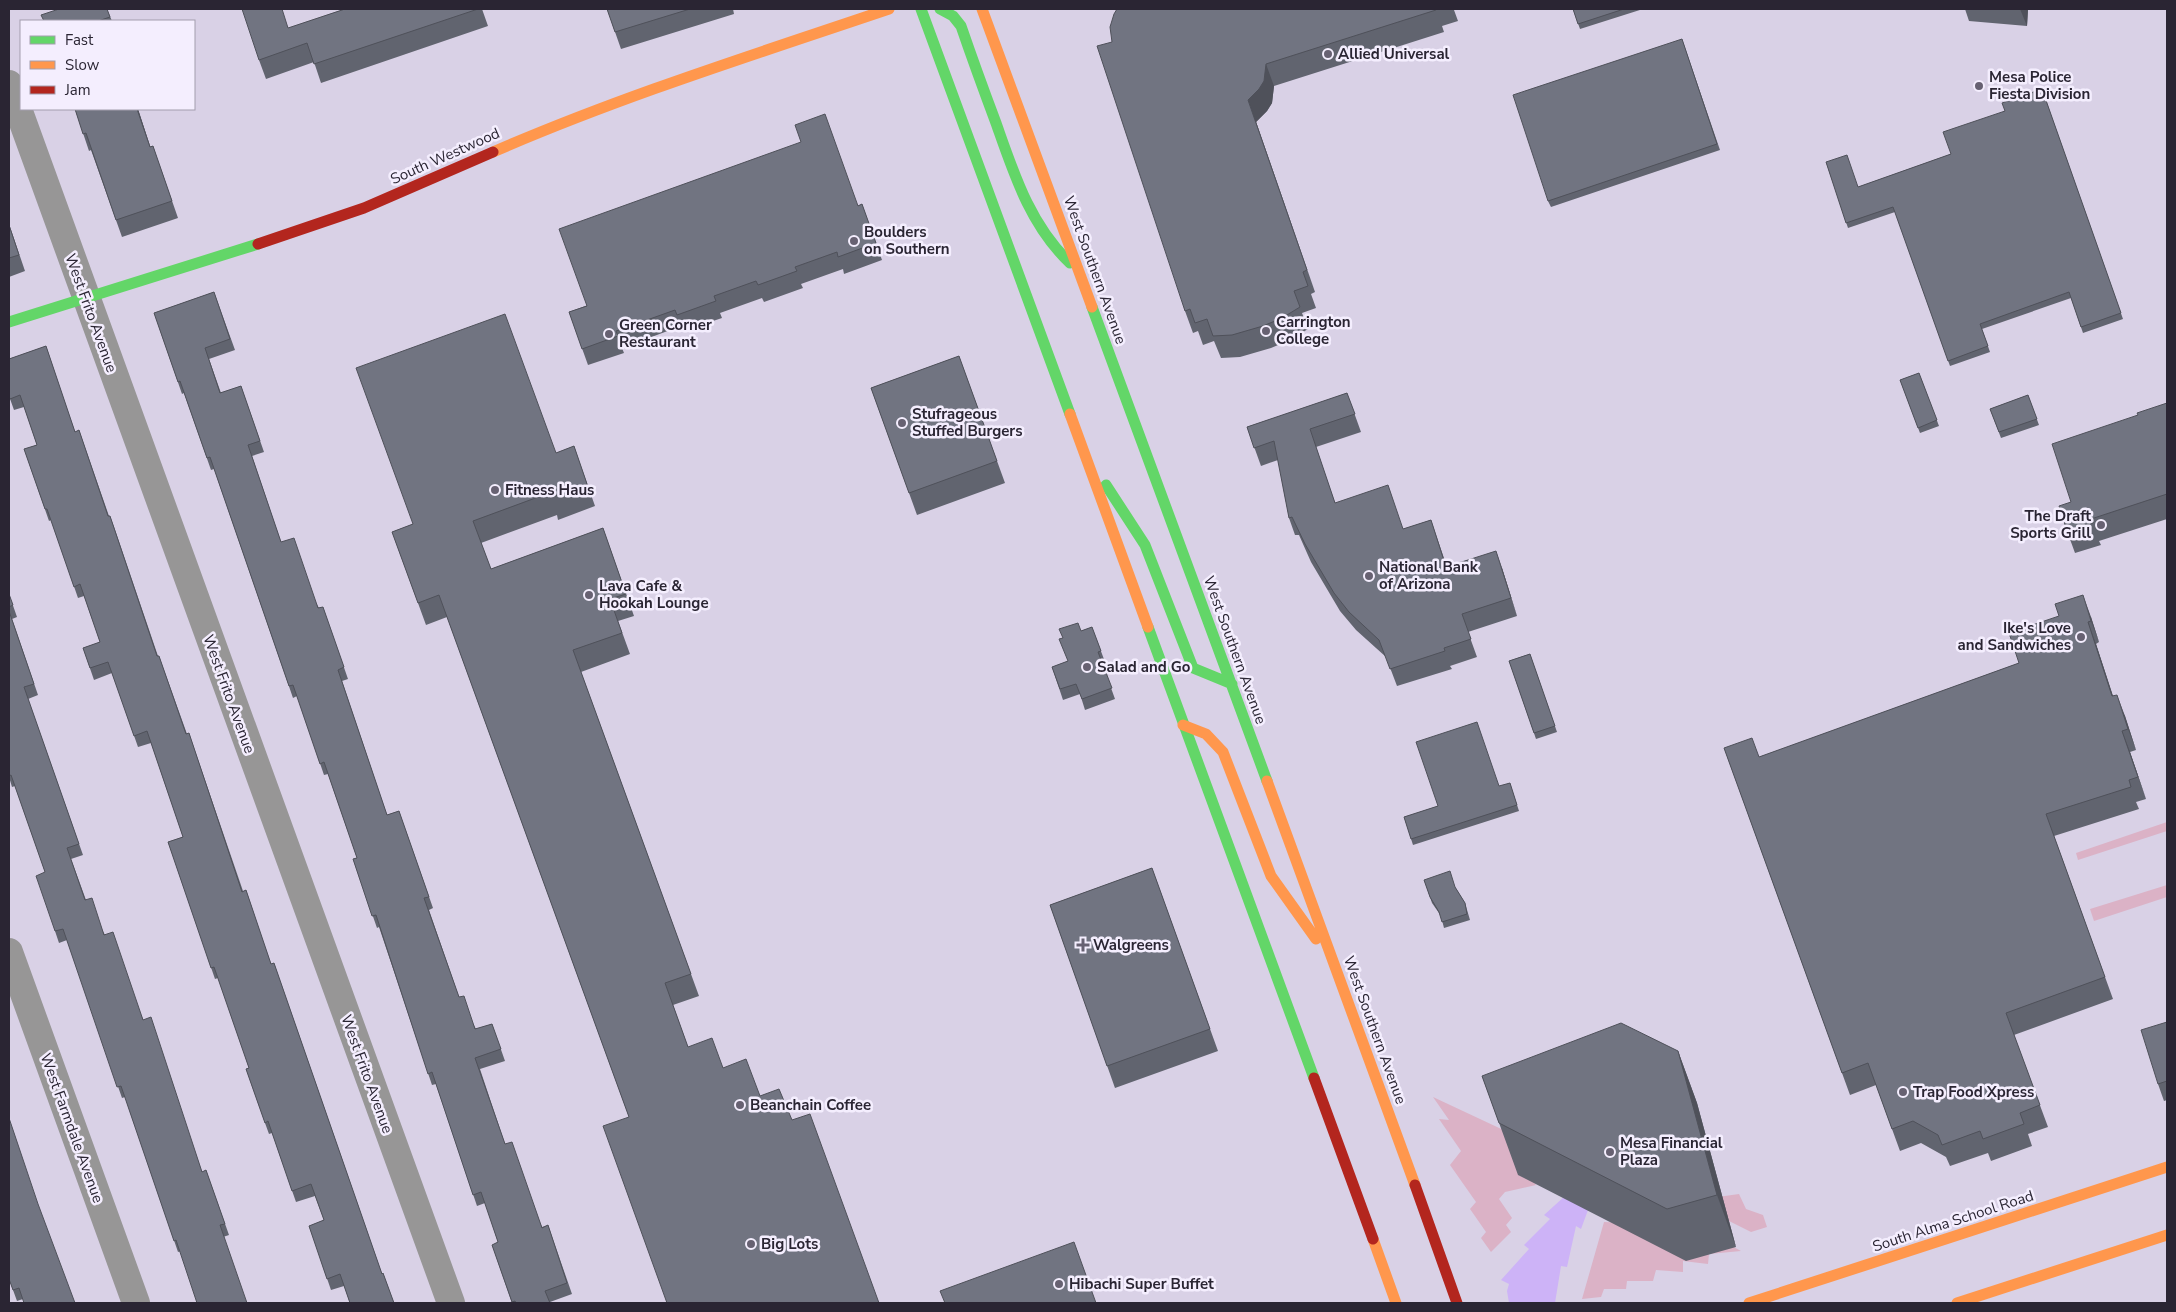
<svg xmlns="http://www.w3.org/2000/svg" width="2176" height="1312" viewBox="0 0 2176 1312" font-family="'Nunito Sans',sans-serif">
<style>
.green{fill:#dbb2c6}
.water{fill:#cdb3f7}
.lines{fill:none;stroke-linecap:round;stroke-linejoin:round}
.street{stroke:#979696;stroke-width:28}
.fast{stroke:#63d668;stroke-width:11}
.slow{stroke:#ff974d;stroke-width:11}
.jam{stroke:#b3261e;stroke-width:11}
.wall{fill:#61646f}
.shaded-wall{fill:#4f515a}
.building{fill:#717481;stroke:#4f515a}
.poi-dot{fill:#676172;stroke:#f4eefe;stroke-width:2}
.labels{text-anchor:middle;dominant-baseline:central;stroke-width:5;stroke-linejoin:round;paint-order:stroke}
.poi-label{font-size:15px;font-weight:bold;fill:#2a2533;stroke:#f4eefe;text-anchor:start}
.street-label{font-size:15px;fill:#2a2533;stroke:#f4eefe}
</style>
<rect width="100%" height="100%" fill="#d9d1e6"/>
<path class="green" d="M2167 822V831L2078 860 2076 853Z
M2167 885V897L2094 921 2090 909Z
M1433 1097 1512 1134 1519 1165 1536 1185 1505 1192 1499 1199 1512 1218 1506 1225 1511 1232 1491 1252 1481 1238 1486 1232 1470 1209 1476 1202 1450 1165 1461 1151 1439 1119 1449 1120Z
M1739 1194 1746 1209 1763 1215 1767 1227 1751 1232 1689 1201Z
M1672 1214 1741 1251 1709 1254 1708 1264 1683 1261V1272L1656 1270 1653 1281H1627L1626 1289H1604L1601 1297 1582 1299 1604 1222 1631 1223Z"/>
<path class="water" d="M1565 1196 1591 1202 1581 1229 1576 1226 1567 1267 1561 1266 1555 1303H1509L1507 1291 1509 1284 1501 1280 1529 1249 1524 1245 1550 1219 1544 1215Z"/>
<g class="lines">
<path class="street" d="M9 84 451 1303
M9 952 136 1303"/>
<path class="fast" d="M921 9 1070 414
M940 9 953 16 961 26C972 58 984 91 996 123 1014 174 1030 225 1070 263
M1092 307 1267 781
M9 322 258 244
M1106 485 1145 545 1193 668 1232 684
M1148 627 1314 1078"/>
<path class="slow" d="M982 9 1092 307
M493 152C622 96 756 54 889 9
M1070 414 1148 627
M1183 725 1206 734 1223 752 1271 876 1316 939
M1267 781 1415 1185
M1373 1239 1396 1303
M1749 1303 2167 1167
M1957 1303 2167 1235"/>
<path class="jam" d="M258 244 364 208 493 152
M1314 1078 1373 1239
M1415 1185 1457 1303"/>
</g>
<path class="wall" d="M107 9 112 21H44Z
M345 9H482L488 26 321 83 314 62 266 79 259 60 289 28Z
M607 9H734H733L734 14 621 49Z
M1117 9H1457L1454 10 1458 21 1442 26 1444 32 1274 86 1272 103 1267 111 1256 122 1315 292 1311 294 1316 308 1302 313 1308 329 1290 340 1271 348 1240 357 1221 358 1214 341 1203 345 1198 331 1193 333 1185 311 1112 42Z
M1573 9H1643L1580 29Z
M1965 9H2028L2027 26 1969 21Z
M1682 39 1720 150 1551 207 1548 201Z
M2042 89 2123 319 2083 333 2071 298 1982 329 1990 352 1950 366 1895 212 1848 228 1826 162 1858 187 1951 154 2005 111Z
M75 109H138L150 147 153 146 178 218 122 237 91 150 89 151Z
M862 204 882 260 844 274 843 269 801 284 803 288 764 302 762 298 720 313 722 318 683 331 681 326 622 348 624 353 588 365 569 312Z
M9 224 25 271 9 277Z
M214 292 235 350 209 359 221 393 241 386 264 452 252 456 281 542 319 608 323 607 348 679 342 681 387 815 399 811 433 908 429 910 459 997 476 1029 492 1024 505 1061 480 1069 505 1144 542 1227 548 1225 572 1294 550 1302V1303H512L492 1245 498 1242 485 1203 477 1206 436 1084 432 1085 379 927 377 928 353 859 357 858 328 774 324 775 297 696 293 698 214 469 211 470 184 393 182 394 154 313Z
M46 346 75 432 79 430 109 516H110L114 527 158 656H159L187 734 189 733 193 745 243 891 246 890 271 964 274 963 382 1274 383 1273 394 1303H350L344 1286 331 1290 309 1226 324 1220 315 1196 296 1202 272 1133 269 1134 265 1123 246 1069 249 1068 218 978 215 979 168 842 183 837 151 743 138 747 112 673 94 680 83 648 100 642 84 596 78 598 51 520 49 521 24 449 37 445 24 407 14 410 9 396V359Z
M959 356 1005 483 917 515 871 388Z
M1919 373 1939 426 1920 433 1900 380Z
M1347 393 1361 432 1316 447 1335 503 1403 529 1431 520 1447 567 1502 568 1517 616 1468 632 1477 657 1450 666 1452 669 1397 686 1386 657 1356 630 1340 611 1311 562 1299 535H1295L1289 518 1278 460 1261 466 1247 427Z
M2028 395 2039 425 2001 438 1990 409Z
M2167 403V519L2099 541 2101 545 2075 553 2067 531 2071 502 2138 415Z
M574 446 595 506 558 520 557 515 481 543 491 569 603 528 634 616 618 621 630 654 581 672 699 996 673 1005 688 1047 723 1068 792 1120 879 1303 629 1117 447 617 426 625 392 532 413 524 556 453Z
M9 594 17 617 12 619 38 695 28 699 83 855 71 859 86 900 105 935 143 1019 202 1172 206 1170 229 1235 178 1252 125 1097 122 1098 67 940 59 943 55 931 45 872 15 786 12 787 9 777Z
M2091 617 2099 642 2096 644 2113 696 2125 716 2136 750 2130 752 2146 799 2136 802 2139 809 2054 836 2113 999 2014 1035 2048 1127 2028 1134 2032 1146 1991 1161 1988 1153 1950 1166 1946 1157 1921 1143 1900 1151 1876 1085 1850 1095 1724 748 1759 757 2019 663Z
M1092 627 1105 662 1102 663 1115 699 1085 710 1080 694 1063 700 1052 667 1068 661 1081 631Z
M1530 654 1557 732 1536 739 1509 661Z
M1510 783 1519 811 1413 845 1404 817Z
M1152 868 1218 1051 1115 1088 1050 905Z
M1424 880 1455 887 1465 903 1470 920 1444 928 1441 916 1432 903Z
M2167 1022V1100L2164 1101 2158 1084Z
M1678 1051 1697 1103 1736 1247 1686 1261 1518 1175 1482 1076Z
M9 1117 23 1299 17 1301 9 1279Z"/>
<path class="shaded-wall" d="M2020 9H2028L2027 26Z
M1266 64 1274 86 1272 103 1267 111 1256 122 1315 292 1248 100Z
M137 109H138L156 164 150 147Z
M1496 551 1502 568 1517 616 1511 598Z
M2083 595 2091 617 2099 642 2091 621Z
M2088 622 2096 644 2120 718 2112 696Z
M2117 695 2125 716 2136 750 2128 729Z
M2122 731 2130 752 2146 799 2138 777Z
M1678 1051 1697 1103 1736 1247 1717 1195Z"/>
<path class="building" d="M59 9H107L110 17 98 21H44L41 15Z
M242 9H282L288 28 345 9H478L314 64 307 43 259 60Z
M607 9H690L615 32Z
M1117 9H1435L1436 10 1266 64 1264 81 1259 89 1248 100 1307 270 1303 272 1308 286 1294 291 1300 307 1282 318 1263 326 1232 335 1213 336 1207 319 1195 323 1190 309 1185 311 1097 46 1112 42 1110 27 1114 14Z
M1573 9H1624L1578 24Z
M1682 39 1717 144 1548 201 1513 95Z
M2042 89 2121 313 2081 327 2069 292 1980 324 1988 346 1948 361 1893 207 1846 223 1826 162 1847 155 1858 187 1951 154 1943 132 2005 111 2002 103Z
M75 109H137L150 147 153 146 172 201 116 220 86 133 83 134Z
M825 114 858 206 862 204 876 243 838 257 837 252 795 267 797 271 758 285 756 281 714 296 716 301 677 315 675 310 616 331 618 336 582 349 569 312 587 306 559 229 801 142 795 125Z
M9 225 19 255 9 258Z
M214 292 230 339 205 348 220 393 241 386 260 441 248 445 281 542 294 538 318 608 323 607 344 667 338 670 387 815 399 811 429 897 424 898 459 997 464 996 475 1029 492 1024 501 1049 475 1058 505 1144 512 1142 542 1228 548 1225 567 1283 545 1291 550 1303H516L515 1301 512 1302 492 1245 498 1242 481 1192 473 1195 432 1072 428 1074 376 915 372 916 353 859 357 858 324 762 320 764 293 685 289 686 210 457 207 458 180 381 178 382 154 313Z
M505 314 556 453 574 446 587 484 550 498 549 493 473 521 491 569 603 528 626 594 610 599 622 633 573 650 691 974 665 983 688 1047 712 1038 723 1068 746 1059 760 1096 779 1089 792 1120 810 1114 879 1303H667L603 1126 629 1117 439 595 418 603 392 532 413 524 356 368Z
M46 346 75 432 79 430 108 516H110L157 656H159L186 734 189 733 242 892 246 890 271 964 274 963 382 1274 383 1273 394 1303H350L340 1274 327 1279 309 1226 324 1220 311 1184 292 1191 268 1121 265 1123 246 1069 249 1068 214 967 211 968 168 842 183 837 147 731 134 736 108 662 90 668 83 648 100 642 80 584 74 587 47 509H45L24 449 37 445 20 395 10 399 9 396V359Z
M959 356 997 461 909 493 871 388Z
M1919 373 1937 420 1918 428 1900 380Z
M1347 393 1355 414 1310 429 1335 503 1388 485 1403 529 1431 520 1446 567 1496 551 1511 598 1462 614 1471 639 1444 648 1445 651 1390 669 1379 640 1349 612 1334 593 1305 544 1292 517 1289 518 1274 441 1254 448 1247 427Z
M2028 395 2037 419 1999 432 1990 409Z
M2167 403V494L2091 519 2093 523 2067 531 2059 506 2071 502 2052 444 2138 415 2137 413Z
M9 594 13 605 9 607Z
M2083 595 2091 621 2088 622 2112 696 2117 695 2128 729 2122 731 2138 777 2129 780 2131 787 2046 814 2105 977 2006 1013 2040 1105 2020 1113 2024 1124 1983 1139 1980 1131 1942 1145 1938 1135 1913 1121 1892 1129 1868 1063 1842 1073 1724 748 1752 738 1759 757 2019 663 2009 633 2059 616 2055 604Z
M9 611 34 684 24 687 79 844 67 848 85 900 92 898 104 935 113 932 143 1020 151 1017 202 1172 206 1170 225 1224 220 1225 247 1303H197L176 1240 174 1241 121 1086 117 1087 63 929 55 931 36 876 45 872 11 775 9 776Z
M1078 623 1081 631 1092 627 1101 651 1098 652 1112 688 1082 699 1076 684 1060 689 1052 667 1068 661 1059 639 1063 638 1059 629Z
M1530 654 1555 726 1534 733 1509 661Z
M1477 722 1499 786 1510 783 1517 805 1411 839 1404 817 1438 806 1416 742Z
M1152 868 1210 1029 1107 1066 1050 905Z
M1450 871 1455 887 1465 903 1467 914 1442 922 1439 912 1430 897 1424 880Z
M2167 1022V1081L2158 1084 2141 1030Z
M1621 1023 1678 1051 1717 1195 1667 1209 1499 1123 1482 1076Z
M9 1118 38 1204 75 1303H24L19 1288 13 1290 9 1279Z
M1074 1242 1096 1303H945L940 1291Z"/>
<g class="poi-dot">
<circle cx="1328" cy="54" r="5"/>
<circle cx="1979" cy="86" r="5"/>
<circle cx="854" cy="241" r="5"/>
<circle cx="1266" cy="331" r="5"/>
<circle cx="609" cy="334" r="5"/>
<circle cx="902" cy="423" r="5"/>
<circle cx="495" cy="490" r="5"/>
<circle cx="2101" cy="525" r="5"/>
<circle cx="1369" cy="576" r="5"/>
<circle cx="589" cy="595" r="5"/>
<circle cx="2081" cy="637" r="5"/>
<circle cx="1087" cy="667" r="5"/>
<path d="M1080.5 937.5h5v5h5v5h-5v5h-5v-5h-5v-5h5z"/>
<circle cx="1903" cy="1092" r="5"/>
<circle cx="740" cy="1105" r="5"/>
<circle cx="1610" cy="1152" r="5"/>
<circle cx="751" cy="1244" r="5"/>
<circle cx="1059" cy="1284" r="5"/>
</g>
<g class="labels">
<g class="poi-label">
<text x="1338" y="54">Allied Universal</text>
<text x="1989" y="77">Mesa Police<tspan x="1989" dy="17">Fiesta Division</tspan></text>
<text x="864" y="232">Boulders<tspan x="864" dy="17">on Southern</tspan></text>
<text x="1276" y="322">Carrington<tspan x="1276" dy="17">College</tspan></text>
<text x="619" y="325">Green Corner<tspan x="619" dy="17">Restaurant</tspan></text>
<text x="912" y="414">Stufrageous<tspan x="912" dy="17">Stuffed Burgers</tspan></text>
<text x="505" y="490">Fitness Haus</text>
<text x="2091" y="516" text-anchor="end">The Draft<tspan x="2091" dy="17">Sports Grill</tspan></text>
<text x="1379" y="567">National Bank<tspan x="1379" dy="17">of Arizona</tspan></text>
<text x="599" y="586">Lava Cafe &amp;<tspan x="599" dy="17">Hookah Lounge</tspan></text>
<text x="2071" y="628" text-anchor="end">Ike's Love<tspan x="2071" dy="17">and Sandwiches</tspan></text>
<text x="1097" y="667">Salad and Go</text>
<text x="1093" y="945">Walgreens</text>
<text x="1913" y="1092">Trap Food Xpress</text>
<text x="750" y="1105">Beanchain Coffee</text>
<text x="1620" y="1143">Mesa Financial<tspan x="1620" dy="17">Plaza</tspan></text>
<text x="761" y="1244">Big Lots</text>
<text x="1069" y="1284">Hibachi Super Buffet</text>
</g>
<g class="street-label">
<text transform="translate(445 156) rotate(-24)">South Westwood</text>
<text transform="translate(1095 270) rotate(70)">West Southern Avenue</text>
<text transform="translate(91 313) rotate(70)">West Frito Avenue</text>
<text transform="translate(1235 650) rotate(70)">West Southern Avenue</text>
<text transform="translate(229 694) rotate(70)">West Frito Avenue</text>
<text transform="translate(1375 1030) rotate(70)">West Southern Avenue</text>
<text transform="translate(367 1074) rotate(70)">West Frito Avenue</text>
<text transform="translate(72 1128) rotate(70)">West Farmdale Avenue</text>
<text transform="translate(1953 1221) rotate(-18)">South Alma School Road</text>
</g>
</g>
<rect width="2176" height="1312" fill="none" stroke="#2a2533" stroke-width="20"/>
<rect x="20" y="20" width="175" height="90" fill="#f4eefe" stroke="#a39ead"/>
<rect x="30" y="36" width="25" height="8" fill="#63d668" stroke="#a39ead"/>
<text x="65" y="45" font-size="15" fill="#2a2533">Fast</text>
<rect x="30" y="61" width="25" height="8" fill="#ff974d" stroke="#a39ead"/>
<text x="65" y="70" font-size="15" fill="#2a2533">Slow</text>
<rect x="30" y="86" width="25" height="8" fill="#b3261e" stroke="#a39ead"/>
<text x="65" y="95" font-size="15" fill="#2a2533">Jam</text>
</svg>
